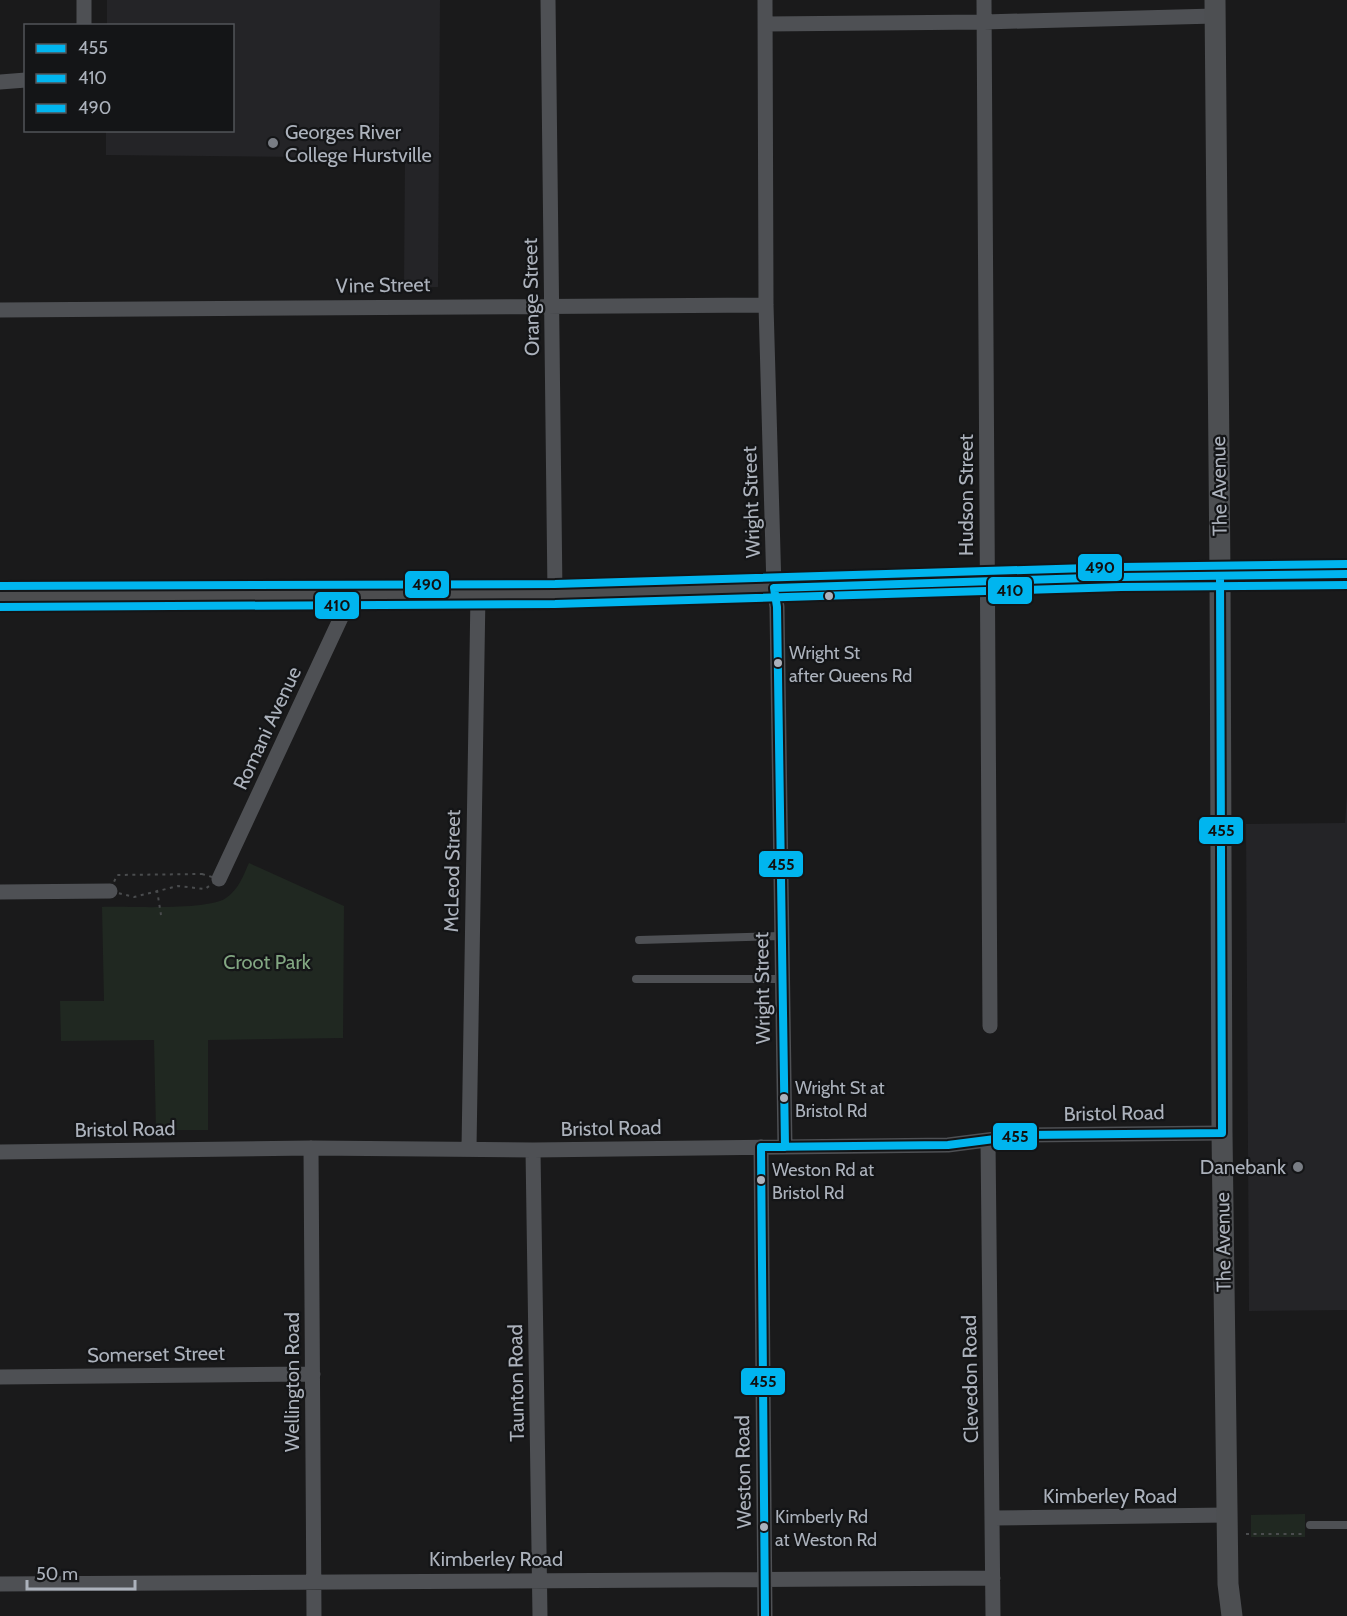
<svg xmlns="http://www.w3.org/2000/svg" width="1347" height="1616" viewBox="0 0 1347 1616" font-family="Cabin,sans-serif">
<style>
.built{fill:#242427}
.green{fill:#202821}
.lines{fill:none;stroke-linecap:round;stroke-linejoin:round}
.path{stroke:#4a4c4e;stroke-width:2;stroke-dasharray:3 4.5;stroke-linecap:butt}
.lane{stroke:#4e5054;stroke-width:8}
.street{stroke:#4e5054;stroke-width:15}
.secondary{stroke:#4d4f52;stroke-width:21}
.primary{stroke:#4c4d4f;stroke-width:24}
.bus-1-casing{stroke:#141517;stroke-width:12}
.bus-2-casing{stroke:#141517;stroke-width:12}
.bus-3-casing{stroke:#141517;stroke-width:12}
.bus-1{stroke:#00b5ef;stroke-width:8}
.bus-2{stroke:#00b5ef;stroke-width:8}
.bus-3{stroke:#00b5ef;stroke-width:8}
.poi-dot{fill:#797d84;stroke:#141517;stroke-width:2}
.bus-dot{fill:#acb2bc;stroke:#141517;stroke-width:2}
.labels{text-anchor:middle;dominant-baseline:central;stroke-width:4.5;stroke-linejoin:round;paint-order:stroke}
.bus-label{font-size:18px;fill:#acb2bc;stroke:#141517;text-anchor:start}
.poi-label{font-size:20px;fill:#acb2bc;stroke:#141517;text-anchor:start}
.street-label{font-size:20px;fill:#acb2bc;stroke:#141517}
.park-label{font-size:20px;fill:#82a782;stroke:#141517}
.line-badge{stroke:#141517;stroke-width:2}
.pale-badge-label{font-size:16px;text-anchor:middle;font-weight:bold;fill:#111}
</style>
<rect width="100%" height="100%" fill="#1a1a1b"/>
<path class="built" d="M107 0H440L438 287H404L405 158 106 155V131L232 130V26L107 25Z
M1347 794V1310L1249 1311 1246 824 1345 823Z"/>
<path class="green" d="M249 863 344 906 343 1038 208 1040V1130H156L154 1040 61 1041 60 1001H104L102 907C129 906 207 911 226 898 239 889 243 876 249 863Z
M1305 1514V1537H1251V1515Z"/>
<g class="lines">
<path class="path" d="M202 874 219 879 205 889 178 886 134 897 110 891 117 875Z
M157 890 161 915
M1246 1534H1303"/>
<path class="lane" d="M639 940 782 936
M636 979H782
M1310 1525H1347"/>
<path class="street" d="M548 0 555 594
M765 0 766 305 774 588 777 607 785 1147
M984 0 990 1026
M766 24 984 22 1215 16
M84 26V0
M0 82 26 80
M0 310 766 305
M219 879 352 594
M0 892 110 891
M988 1141 993 1616
M761 1147 765 1616
M311 1148 314 1616
M469 1148 478 594
M533 1150 540 1616
M0 1152 311 1148 533 1150 948 1145 1026 1135 1222 1133
M0 1377 313 1374
M993 1518 1227 1515
M0 1584 993 1578"/>
<path class="secondary" d="M1215 0 1220 576 1222 1133 1228 1584 1232 1616"/>
<path class="primary" d="M0 597 555 594 1121 577 1347 574"/>
<g class="bus-1-casing">
<path id="bus-1" d="M761 1147 948 1145 1026 1135 1222 1133 1220 576
M761 1147 765 1616
M785 1147 777 607 774 588 1121 577 1347 574"/>
</g>
<g class="bus-2-casing">
<path id="bus-2" d="M0 607 555 604 1121 587 1347 585"/>
</g>
<g class="bus-3-casing">
<path id="bus-3" d="M0 586 555 584 1121 567 1347 564"/>
</g>
<use href="#bus-1" class="bus-1"/>
<use href="#bus-2" class="bus-2"/>
<use href="#bus-3" class="bus-3"/>
</g>
<g class="poi-dot">
<circle cx="273" cy="143" r="6"/>
<circle cx="1298" cy="1167" r="6"/>
</g>
<g class="bus-dot">
<circle cx="829" cy="596" r="5"/>
<circle cx="778" cy="663" r="5"/>
<circle cx="784" cy="1098" r="5"/>
<circle cx="761" cy="1180" r="5"/>
<circle cx="764" cy="1527" r="5"/>
</g>
<g class="labels">
<g class="bus-label">
<text x="789" y="653">Wright St<tspan x="789" dy="23">after Queens Rd</tspan></text>
<text x="795" y="1088">Wright St at<tspan x="795" dy="23">Bristol Rd</tspan></text>
<text x="772" y="1170">Weston Rd at<tspan x="772" dy="23">Bristol Rd</tspan></text>
<text x="775" y="1517">Kimberly Rd<tspan x="775" dy="23">at Weston Rd</tspan></text>
</g>
<g class="poi-label">
<text x="285" y="132">Georges River<tspan x="285" dy="23">College Hurstville</tspan></text>
<text x="1286" y="1167" text-anchor="end">Danebank</text>
</g>
<g class="street-label">
<text transform="translate(383 285) rotate(-1)">Vine Street</text>
<text transform="translate(531 297) rotate(-91)">Orange Street</text>
<text transform="translate(1219 486) rotate(-91)">The Avenue</text>
<text transform="translate(966 495) rotate(-90)">Hudson Street</text>
<text transform="translate(751 502) rotate(-92)">Wright Street</text>
<text transform="translate(267 728) rotate(-65)">Romani Avenue</text>
<text transform="translate(452 871) rotate(-89)">McLeod Street</text>
<text transform="translate(762 988) rotate(-91)">Wright Street</text>
<text transform="translate(1114 1113) rotate(-1)">Bristol Road</text>
<text transform="translate(611 1128) rotate(-1)">Bristol Road</text>
<text transform="translate(125 1129) rotate(-1)">Bristol Road</text>
<text transform="translate(1223 1242) rotate(-91)">The Avenue</text>
<text transform="translate(156 1354) rotate(-1)">Somerset Street</text>
<text transform="translate(970 1379) rotate(-91)">Clevedon Road</text>
<text transform="translate(292 1382) rotate(-90)">Wellington Road</text>
<text transform="translate(516 1383) rotate(-91)">Taunton Road</text>
<text transform="translate(743 1472) rotate(-91)">Weston Road</text>
<text x="1110" y="1496">Kimberley Road</text>
<text x="496" y="1559">Kimberley Road</text>
</g>
<g class="park-label">
<text x="267" y="962">Croot Park</text>
</g>
</g>
<g class="line-badge">
<rect x="1077" y="553" width="46" height="29" rx="6" fill="#00b5ef"/>
<rect x="404" y="570" width="46" height="29" rx="6" fill="#00b5ef"/>
<rect x="987" y="576" width="46" height="29" rx="6" fill="#00b5ef"/>
<rect x="314" y="591" width="46" height="29" rx="6" fill="#00b5ef"/>
<rect x="1198" y="816" width="46" height="29" rx="6" fill="#00b5ef"/>
<rect x="758" y="850" width="46" height="28" rx="6" fill="#00b5ef"/>
<rect x="992" y="1122" width="46" height="29" rx="6" fill="#00b5ef"/>
<rect x="740" y="1367" width="46" height="29" rx="6" fill="#00b5ef"/>
</g>
<g class="pale-badge-label">
<text x="1100" y="573">490</text>
<text x="427" y="590">490</text>
<text x="1010" y="596">410</text>
<text x="337" y="611">410</text>
<text x="1221" y="836">455</text>
<text x="781" y="870">455</text>
<text x="1015" y="1142">455</text>
<text x="763" y="1387">455</text>
</g>
<rect x="24" y="24" width="210" height="108" fill="#141517" stroke="#515459" stroke-width="1.5"/>
<rect x="36" y="44" width="30" height="9" fill="#00b5ef" stroke="#515459" stroke-width="1.5"/>
<text x="78" y="54" font-size="18" fill="#acb2bc">455</text>
<rect x="36" y="74" width="30" height="9" fill="#00b5ef" stroke="#515459" stroke-width="1.5"/>
<text x="78" y="84" font-size="18" fill="#acb2bc">410</text>
<rect x="36" y="104" width="30" height="9" fill="#00b5ef" stroke="#515459" stroke-width="1.5"/>
<text x="78" y="114" font-size="18" fill="#acb2bc">490</text>
<path d="M27 1580v9h108v-9" fill="none" stroke="#acb2bc" stroke-width="3"/>
<text x="36" y="1580" font-size="18" fill="#acb2bc" stroke="#141517" stroke-width="4.5" paint-order="stroke">50 m</text>
</svg>
